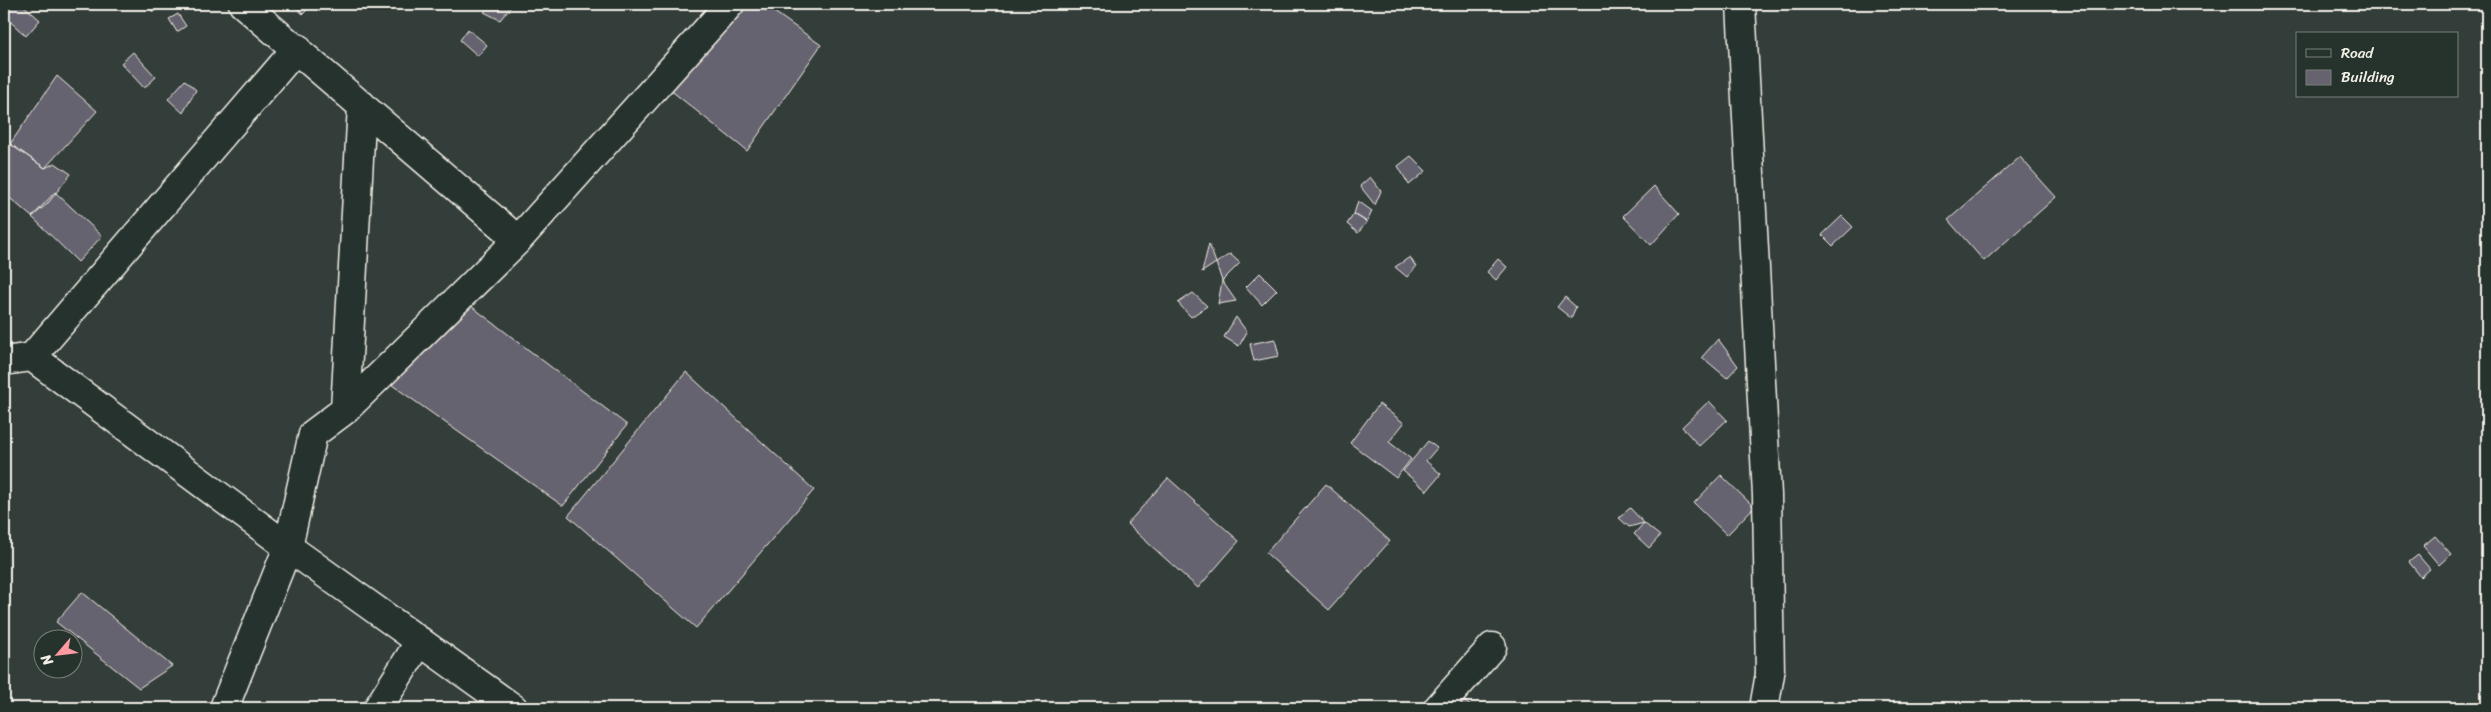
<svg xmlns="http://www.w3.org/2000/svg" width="2491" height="712" viewBox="0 0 2491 712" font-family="Sriracha,sans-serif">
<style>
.building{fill:#66636f;stroke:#f4f1e8}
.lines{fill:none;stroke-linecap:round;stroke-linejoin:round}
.street-casing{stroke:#f4f1e8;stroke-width:31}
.street{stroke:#26332d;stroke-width:28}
</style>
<rect width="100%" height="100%" fill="#333d3a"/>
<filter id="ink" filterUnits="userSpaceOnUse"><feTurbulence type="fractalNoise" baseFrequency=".02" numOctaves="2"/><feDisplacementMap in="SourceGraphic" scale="10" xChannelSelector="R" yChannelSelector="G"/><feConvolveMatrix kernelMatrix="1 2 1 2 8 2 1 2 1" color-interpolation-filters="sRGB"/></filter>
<g filter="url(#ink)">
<path class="building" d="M11 4H22L40 20 26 36 4 16V12Z
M148 4H161L162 6 153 12Z
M292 4H313L303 14Z
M491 4H513L500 20 484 12Z
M748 4H763L821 45 747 151 669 89Z
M178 14 186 26 177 32 169 19Z
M468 29 487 45 478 56 460 40Z
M133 52 156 77 144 88 121 63Z
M57 76 97 111 45 168 10 144Z
M185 80 196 90 183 113 168 99Z
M10 144 45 168 55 163 71 174 48 203 32 217 4 193V155Z
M1411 156 1426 171 1409 185 1398 166Z
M2020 157 2056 197 1984 261 1948 220Z
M1370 177 1381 191 1375 205 1360 186Z
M1654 186 1679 214 1651 245 1623 216Z
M55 192 102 236 78 262 32 217Z
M1358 201 1372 211 1367 222 1354 214Z
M1354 214 1367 222 1358 233 1347 224Z
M1842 216 1853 227 1833 246 1822 235Z
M1209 244 1216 263 1202 272Z
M1230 254 1240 263 1222 281 1216 263Z
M1410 257 1416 267 1407 277 1395 267Z
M1498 259 1507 267 1496 280 1487 272Z
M1260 273 1277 290 1262 305 1246 287Z
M1222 281 1236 301 1218 304Z
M1193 293 1207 306 1191 317 1178 303Z
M1565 297 1576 307 1571 318 1557 307Z
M462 299 627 425 563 506 385 380Z
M1236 317 1247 332 1239 346 1224 337Z
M1275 339 1279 356 1254 361 1250 344Z
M1718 339 1738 366 1727 378 1702 357Z
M686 372 814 490 696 628 568 516Z
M1709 401 1727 420 1699 446 1682 427Z
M1379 404 1404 423 1389 442 1411 459 1396 478 1350 443Z
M1428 441 1437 448 1426 461 1441 474 1427 491 1403 471Z
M1721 475 1754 507 1727 535 1694 503Z
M1168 478 1239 541 1198 588 1127 524Z
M1326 484 1390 541 1329 610 1266 553Z
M1630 508 1644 523 1629 527 1619 518Z
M1644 523 1660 536 1649 548 1634 534Z
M2435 536 2451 554 2439 565 2423 546Z
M2418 555 2430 569 2421 577 2409 562Z
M82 592 172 666 139 688 56 622Z
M1460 698 1474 708H1452Z"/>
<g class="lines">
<g class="street-casing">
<path id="street" d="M243 4 518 240
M1741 4 1767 495 1770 674 1764 708
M32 357 297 48
M4 361 32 357 288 547 224 708
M345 410 362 105
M378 708 420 641
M513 708 288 547 313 434 345 410 518 240 730 4
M1438 708 1492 647"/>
</g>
<use href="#street" class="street"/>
</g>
</g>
<rect width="2491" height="712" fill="none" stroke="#26332d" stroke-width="20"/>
<rect x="10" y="10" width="2471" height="692" fill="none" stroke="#f4f1e8" stroke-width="2" filter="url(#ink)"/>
<rect x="2296" y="32" width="162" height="65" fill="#26332d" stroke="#787f78"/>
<rect x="2306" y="49" width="25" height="8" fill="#26332d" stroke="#787f78"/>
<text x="2341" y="58" font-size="15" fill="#f4f1e8">Road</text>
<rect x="2306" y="70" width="25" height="15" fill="#66636f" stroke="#787f78"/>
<text x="2341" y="82" font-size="15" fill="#f4f1e8">Building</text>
<g transform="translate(58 654) rotate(242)"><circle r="24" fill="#26332d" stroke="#787f78"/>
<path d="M0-4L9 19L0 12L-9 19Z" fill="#ff9aa2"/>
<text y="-8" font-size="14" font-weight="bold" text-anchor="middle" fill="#f4f1e8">N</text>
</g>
</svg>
